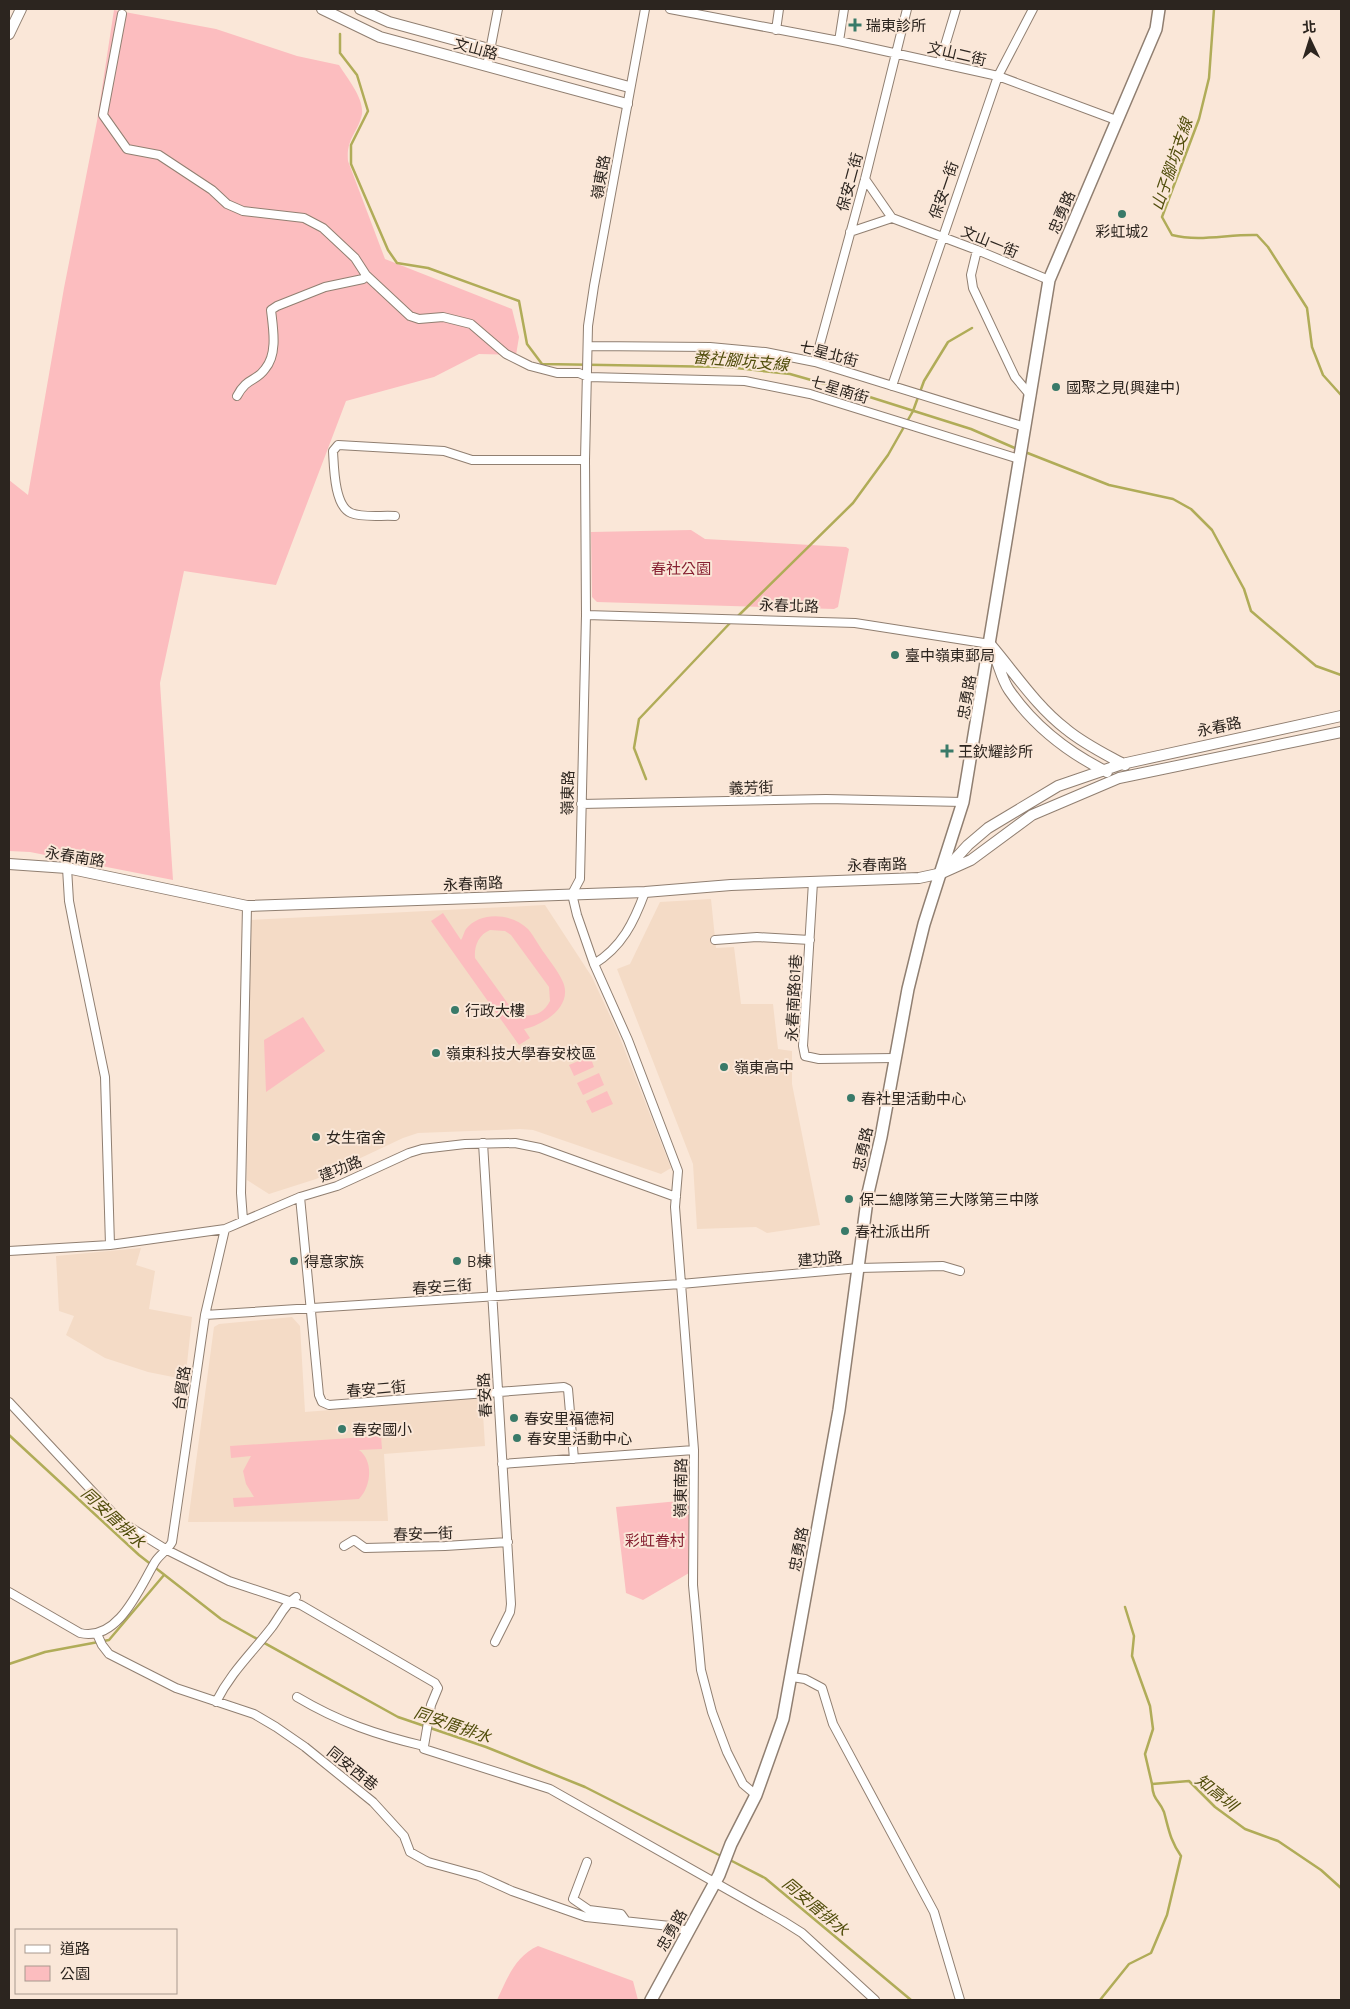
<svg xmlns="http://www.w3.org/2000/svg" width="1350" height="2009" viewBox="0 0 1350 2009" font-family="Barlow,'Noto Sans TC',sans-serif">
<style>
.built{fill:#f4dbc6}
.green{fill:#fcbdbf;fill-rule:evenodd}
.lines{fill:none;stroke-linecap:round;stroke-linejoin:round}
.stream{stroke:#b0ac58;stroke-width:2.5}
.minor-casing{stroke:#907f71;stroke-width:10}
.tertiary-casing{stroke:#907f71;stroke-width:12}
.secondary-casing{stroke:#907f71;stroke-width:14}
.minor{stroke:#fff;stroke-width:8}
.tertiary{stroke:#fff;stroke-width:10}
.secondary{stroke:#fff;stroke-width:11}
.poi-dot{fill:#397a69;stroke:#fae7d8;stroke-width:2}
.labels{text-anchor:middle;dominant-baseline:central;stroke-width:4;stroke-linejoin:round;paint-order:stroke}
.poi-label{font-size:15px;fill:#2c251f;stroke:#fae7d8;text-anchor:start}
.street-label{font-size:15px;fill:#2c251f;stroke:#fae7d8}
.park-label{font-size:15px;fill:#862031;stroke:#fae7d8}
.water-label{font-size:16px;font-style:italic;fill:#504d0b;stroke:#fae7d8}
</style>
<rect width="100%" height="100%" fill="#fae7d8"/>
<path class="built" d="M711 899 716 948 734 947 741 1004H773L778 1049 792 1051V1084L820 1225 767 1233 756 1227 697 1229 693 1164 617 969 630 964 660 902Z
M545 905 592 977 618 1033 671 1168 661 1174 533 1130 520 1129 418 1133 403 1138 316 1179 269 1194 247 1180 249 920Z
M141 1248 136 1265 155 1271 149 1309 192 1317 186 1373 183 1379 148 1372 105 1358 66 1335 74 1316 59 1311 56 1256Z
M292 1317 300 1326 305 1412 482 1398 485 1446 384 1454 388 1521 188 1522 214 1327 219 1324Z"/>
<path class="green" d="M114 10 216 29 297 56 339 65C347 78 364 98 362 114 358 133 346 138 348 161L385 259 512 309 519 337 516 355 479 354 434 377 346 401 276 585 184 571 160 683 173 880 30 852 9 851V480L28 495 64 288 97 121Z
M691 530 705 539 846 547 849 549 838 607 834 609 597 602 592 597 591 532Z
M443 913 461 940C463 937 464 932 466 929 480 911 512 913 528 929 534 936 539 946 545 954 551 963 558 971 562 980 575 1005 544 1025 524 1029L530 1038 519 1045 431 921ZM490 930 505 931 511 935 549 987 550 1001C542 1017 528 1018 514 1012L475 958C474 947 478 935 490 930Z
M303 1017 325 1051 266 1092 264 1040Z
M590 1056 594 1067 574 1076 569 1065Z
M599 1073 604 1085 583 1095 577 1083Z
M607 1091 613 1104 592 1113 586 1101Z
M381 1436 382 1449 359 1450C374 1461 371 1487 359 1499L234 1507 233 1498 254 1497 246 1484 243 1471 251 1456 231 1458 230 1446Z
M689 1500V1573L643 1600 626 1593 616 1507Z
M538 1946 633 1981 638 2000H497C507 1979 515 1956 538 1946Z"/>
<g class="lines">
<path class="stream" d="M1214 9 1209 78 1199 119 1162 217 1172 235C1200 242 1228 234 1257 235L1268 247 1307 308 1312 347 1323 375 1341 395
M340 34V53L357 75 368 111 351 145V164L388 250 397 263 428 268 519 301 527 344 542 364 727 367 790 374 857 393 971 429 1017 449
M1025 452 1109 485 1173 499 1191 509 1212 530 1244 589 1251 611 1316 666 1341 675
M737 617 853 503 888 455 913 411 924 381 948 342 972 328
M646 779 634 748 639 719 731 622
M9 1435 139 1555 221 1619 398 1717 486 1747 585 1787 723 1857
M1125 1607 1134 1636 1132 1656 1150 1706 1153 1729 1145 1754 1152 1784 1189 1781 1215 1807 1245 1829 1278 1841 1321 1870 1341 1888
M9 1664 45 1652 109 1640 164 1575
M728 1859 765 1878 911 2000
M1100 2000 1129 1964 1151 1953 1167 1915 1181 1856C1170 1840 1169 1830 1164 1812 1159 1799 1153 1801 1152 1784"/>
<g class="minor-casing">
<path id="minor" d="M645 9 594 286 588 326 585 460 586 615 580 879 572 894 577 915 594 964 628 1040 678 1171 675 1207 694 1450 693 1585 701 1670 712 1712 727 1752 743 1784 756 1795
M670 9 839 41 998 76 1116 120
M122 14 103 115 127 149 159 155 212 190 227 204 243 211 304 218 323 228 355 258 366 275 363 279 325 287 277 306 271 310C273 328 278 354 265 369 256 382 247 377 237 396
M776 30 779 9
M839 41 844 9
M940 62 956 9
M487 66 498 9
M865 179 892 218
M892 218 977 250 1049 280
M850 232 892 218
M977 250 971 275 973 288 1015 377 1031 396
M366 275 410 316 419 319 443 317 471 324 506 354 530 366 557 373H579L588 377 745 381 810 394 1019 459
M589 346 710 347 765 352 815 362 1025 427
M815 362 865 179 907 9
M892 386 998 76 1033 9
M395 516C382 515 363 518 351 513 334 506 334 466 333 451L338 445 444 451 472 460H585
M586 615 855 623 990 644
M581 804 826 799 963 802
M67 868 69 901 76 937 105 1077 110 1245
M813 882 803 1046 805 1056 819 1059 894 1058
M715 940 757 937 810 940
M594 964C622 947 634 922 645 892
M483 1143 511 1604 510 1612 495 1642
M300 1197 319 1395 322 1402 329 1405 564 1387 568 1389 574 1459
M243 1220 241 1193 247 906
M9 1251 110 1245 225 1229 300 1197 337 1186 409 1153 422 1149 465 1144 515 1143 540 1148 676 1197
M205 1315 681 1284 859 1268 943 1266 960 1271
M9 1402 120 1521 167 1550 229 1581 301 1605 435 1683 438 1688 431 1705 424 1746
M502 1464 694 1450
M344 1546 354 1540 365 1548 445 1546 508 1542
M9 1592 80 1633C118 1642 139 1589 155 1562 159 1555 168 1550 172 1542L205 1315 225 1229
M97 1634 102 1645 109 1654 176 1688 254 1714 276 1727 305 1747 373 1802 404 1836 410 1852 428 1862 479 1876 512 1891 586 1917 670 1926 688 1931
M792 1677 805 1679 822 1688 833 1724 934 1912 960 2000
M297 1697C339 1722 377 1735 424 1746V1749L550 1789 783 1921 802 1933 875 2000
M216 1702C231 1672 252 1653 272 1627 280 1616 285 1604 296 1597
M587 1862 573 1899 589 1910 621 1914 626 1921"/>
</g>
<g class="tertiary-casing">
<path id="tertiary" d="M322 9 380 37 627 104
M360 9 389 22 629 87
M9 34 21 9
M990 644C1014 672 1036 706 1066 729 1084 744 1105 754 1125 765
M994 654C999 665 1002 680 1009 690 1033 725 1069 753 1107 772
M9 864 67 868 247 906 645 892 731 885 919 878 942 873 971 860 1032 815 1119 778 1341 732
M946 869 968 845 988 828 1058 786 1122 764 1341 716"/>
</g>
<g class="secondary-casing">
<path id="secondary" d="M651 2000 719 1875 731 1844 756 1795 783 1719 839 1410 868 1193 881 1137 908 989 924 924 963 802 1049 280 1156 29 1159 9"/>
</g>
<use href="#minor" class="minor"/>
<use href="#tertiary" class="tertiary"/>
<use href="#secondary" class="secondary"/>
</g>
<g class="poi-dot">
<path d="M852.5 17.5h5v5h5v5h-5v5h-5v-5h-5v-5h5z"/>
<circle cx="1122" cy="214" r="5"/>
<circle cx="1056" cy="387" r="5"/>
<circle cx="895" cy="655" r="5"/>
<path d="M944.5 743.5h5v5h5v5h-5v5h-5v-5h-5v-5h5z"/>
<circle cx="455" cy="1010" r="5"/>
<circle cx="436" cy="1053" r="5"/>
<circle cx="724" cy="1067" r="5"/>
<circle cx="851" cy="1098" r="5"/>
<circle cx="316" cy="1137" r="5"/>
<circle cx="849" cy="1199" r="5"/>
<circle cx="845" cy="1231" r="5"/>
<circle cx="294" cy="1261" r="5"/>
<circle cx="457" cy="1261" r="5"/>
<circle cx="514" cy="1418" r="5"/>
<circle cx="342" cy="1429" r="5"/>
<circle cx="517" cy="1438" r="5"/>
</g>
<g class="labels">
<g class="poi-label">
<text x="866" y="25">瑞東診所</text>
<text x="1122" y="231" text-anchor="middle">彩虹城2</text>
<text x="1066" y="387">國聚之見(興建中)</text>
<text x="905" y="655">臺中嶺東郵局</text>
<text x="958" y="751">王欽耀診所</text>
<text x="465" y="1010">行政大樓</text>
<text x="446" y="1053">嶺東科技大學春安校區</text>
<text x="734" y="1067">嶺東高中</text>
<text x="861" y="1098">春社里活動中心</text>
<text x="326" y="1137">女生宿舍</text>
<text x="859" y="1199">保二總隊第三大隊第三中隊</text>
<text x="855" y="1231">春社派出所</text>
<text x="304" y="1261">得意家族</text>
<text x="467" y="1261">B棟</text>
<text x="524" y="1418">春安里福德祠</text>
<text x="352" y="1429">春安國小</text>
<text x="527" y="1438">春安里活動中心</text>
</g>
<g class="street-label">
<text transform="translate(476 48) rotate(15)">文山路</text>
<text transform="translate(957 53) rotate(13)">文山二街</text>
<text transform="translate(600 177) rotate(-80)">嶺東路</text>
<text transform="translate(849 182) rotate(-75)">保安二街</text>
<text transform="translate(943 190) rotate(-71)">保安一街</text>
<text transform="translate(1061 212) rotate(-67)">忠勇路</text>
<text transform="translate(990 241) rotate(22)">文山一街</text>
<text transform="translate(829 353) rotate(15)">七星北街</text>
<text transform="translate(840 389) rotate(17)">七星南街</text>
<text transform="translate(789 605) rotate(2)">永春北路</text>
<text transform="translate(966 697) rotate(-80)">忠勇路</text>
<text transform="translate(1219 726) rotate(-12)">永春路</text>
<text transform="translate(751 787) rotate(-2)">義芳街</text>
<text transform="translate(567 793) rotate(-89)">嶺東路</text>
<text transform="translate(75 856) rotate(9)">永春南路</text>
<text transform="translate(877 864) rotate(-2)">永春南路</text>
<text transform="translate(473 883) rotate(-3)">永春南路</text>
<text transform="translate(793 998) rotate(-87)">永春南路61巷</text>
<text transform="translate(862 1149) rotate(-78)">忠勇路</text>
<text transform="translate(340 1168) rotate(-22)">建功路</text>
<text transform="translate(820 1258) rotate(-5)">建功路</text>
<text transform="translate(442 1286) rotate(-4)">春安三街</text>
<text transform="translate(181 1388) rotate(-82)">台貿路</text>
<text transform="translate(376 1388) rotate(-5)">春安二街</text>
<text transform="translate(484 1395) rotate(-93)">春安路</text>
<text transform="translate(680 1488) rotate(-89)">嶺東南路</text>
<text transform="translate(423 1533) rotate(-2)">春安一街</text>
<text transform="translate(798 1549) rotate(-79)">忠勇路</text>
<text transform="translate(353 1768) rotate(39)">同安西巷</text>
<text transform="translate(671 1930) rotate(-61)">忠勇路</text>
</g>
<g class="park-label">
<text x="681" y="568">春社公園</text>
<text x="655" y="1540">彩虹眷村</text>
</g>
<g class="water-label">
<text transform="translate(1171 164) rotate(-71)">山子腳坑支線</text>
<text transform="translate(741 360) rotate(5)">番社腳坑支線</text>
<text transform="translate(114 1517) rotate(43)">同安厝排水</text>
<text transform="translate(453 1724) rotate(19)">同安厝排水</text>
<text transform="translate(1217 1792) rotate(39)">知高圳</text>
<text transform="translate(816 1906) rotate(40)">同安厝排水</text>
</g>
</g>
<rect width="1350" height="2009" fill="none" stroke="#2c251f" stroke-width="20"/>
<rect x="15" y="1929" width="162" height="65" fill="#fae7d8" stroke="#a8998e"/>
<rect x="25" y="1945" width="25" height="8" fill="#ffffff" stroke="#a8998e"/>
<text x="60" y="1954" font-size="15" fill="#2c251f">道路</text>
<rect x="25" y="1966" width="25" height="15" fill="#fcbdbf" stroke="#a8998e"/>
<text x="60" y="1979" font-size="15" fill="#2c251f">公園</text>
<g transform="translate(1310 40) rotate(356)" stroke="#fae7d8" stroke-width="4" paint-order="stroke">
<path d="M0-4L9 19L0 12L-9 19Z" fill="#2c251f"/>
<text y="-8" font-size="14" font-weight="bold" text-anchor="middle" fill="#2c251f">北</text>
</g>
</svg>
